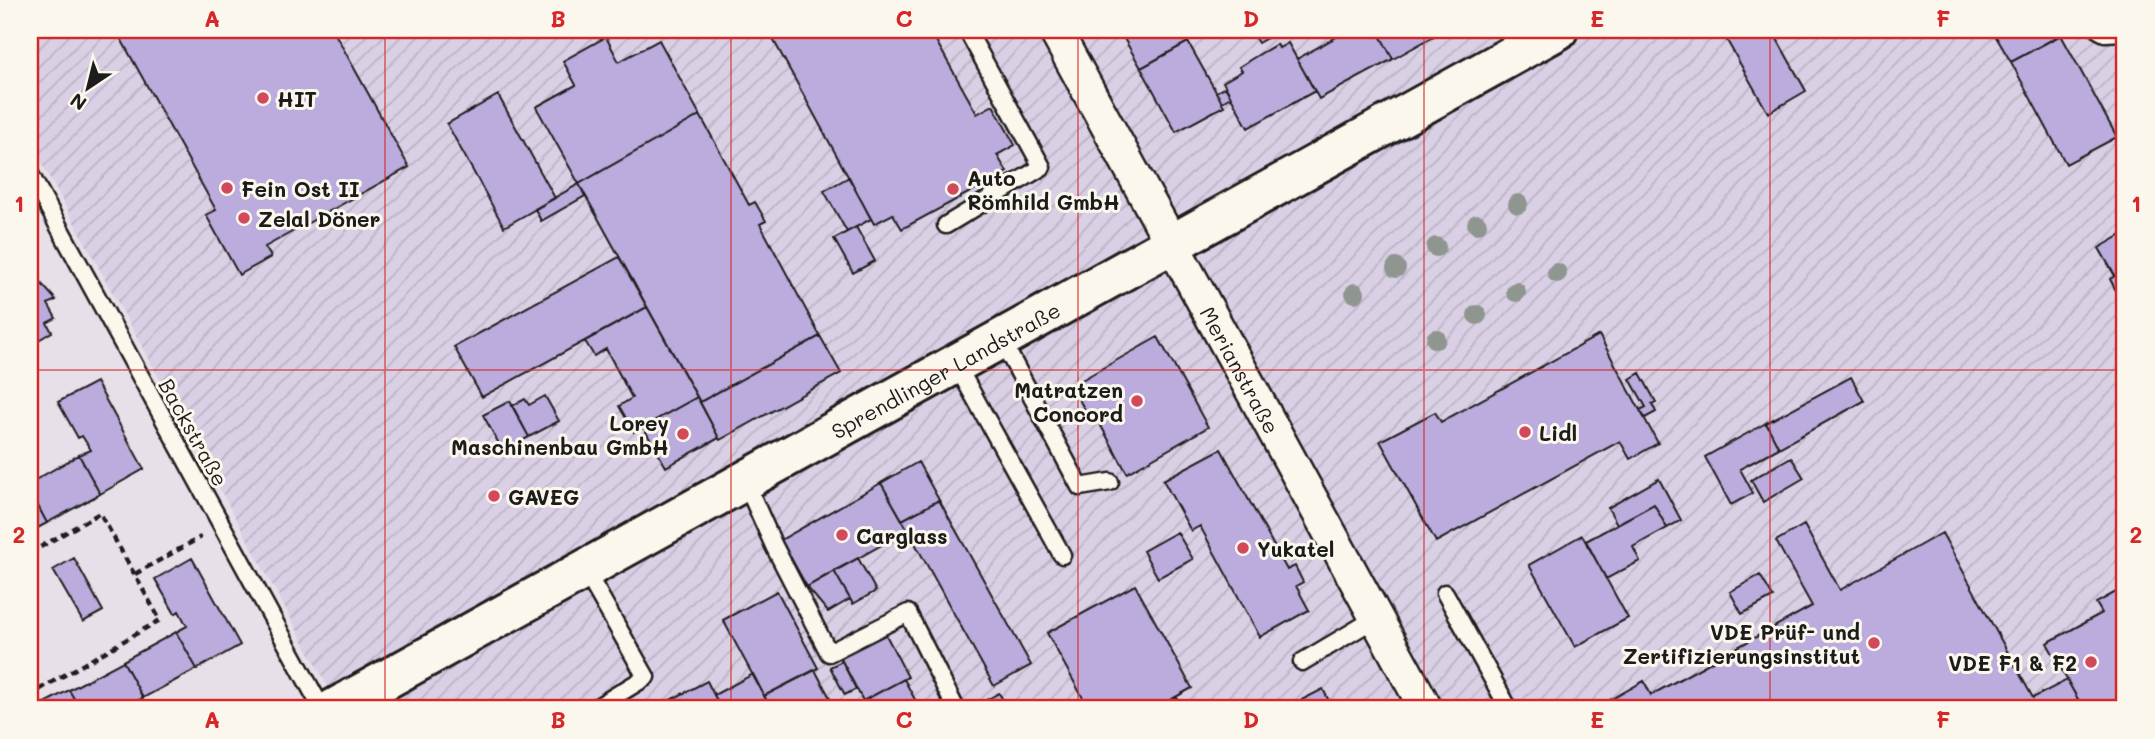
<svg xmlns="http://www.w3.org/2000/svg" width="2155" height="739" viewBox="0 0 2155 739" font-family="Mali,sans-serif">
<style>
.industrial{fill:url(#industrial-furrows)}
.building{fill:#bbacdd;stroke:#1c1c1c;stroke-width:2}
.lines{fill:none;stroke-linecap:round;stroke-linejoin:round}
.service-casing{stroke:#1c1c1c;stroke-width:21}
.minor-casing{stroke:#1c1c1c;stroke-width:37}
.secondary-casing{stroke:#1c1c1c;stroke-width:44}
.path{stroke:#1c1c1c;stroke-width:4.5;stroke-dasharray:7 5;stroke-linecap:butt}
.service{stroke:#fbf7ec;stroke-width:16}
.minor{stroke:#fbf7ec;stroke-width:32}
.secondary{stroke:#fbf7ec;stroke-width:38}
.tree{fill:#8f958f}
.grid{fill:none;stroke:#d62828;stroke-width:2;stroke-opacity:0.55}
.poi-dot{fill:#d1495b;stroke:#fbf7ec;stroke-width:2.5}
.labels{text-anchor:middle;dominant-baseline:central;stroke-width:6;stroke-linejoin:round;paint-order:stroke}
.poi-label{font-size:21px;font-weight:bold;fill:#1c1c1c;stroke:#fbf7ec;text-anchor:start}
.street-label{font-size:21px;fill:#1c1c1c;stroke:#fbf7ec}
.neatline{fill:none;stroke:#d62828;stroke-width:2.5}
.grid-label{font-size:23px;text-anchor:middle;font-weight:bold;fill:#d62828}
</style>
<defs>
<pattern id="industrial-furrows" width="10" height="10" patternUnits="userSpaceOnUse" patternTransform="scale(1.75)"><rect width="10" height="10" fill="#dad0e5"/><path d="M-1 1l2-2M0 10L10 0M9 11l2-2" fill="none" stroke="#bab2c4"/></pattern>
</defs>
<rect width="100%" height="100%" fill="#e8e0e8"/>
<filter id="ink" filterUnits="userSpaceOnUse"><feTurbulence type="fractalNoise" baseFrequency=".0143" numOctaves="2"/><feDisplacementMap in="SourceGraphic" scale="14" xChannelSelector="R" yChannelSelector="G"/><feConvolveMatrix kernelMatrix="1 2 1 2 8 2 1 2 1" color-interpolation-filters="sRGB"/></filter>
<g filter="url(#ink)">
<path class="industrial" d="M30 30H2125V709H340L30 142Z"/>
<path class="building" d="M116 30H333L409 167 265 247 271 257 239 275 206 215 216 210Z
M768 30H930L977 114 993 105 1015 145 997 155 1007 172 902 229 893 214 874 224Z
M1119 30H1181L1188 42 1141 68Z
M1250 30H1281L1258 43Z
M1349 30H1377L1393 59 1319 99 1297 59Z
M1377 30H1445L1393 59Z
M1721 30H1772L1806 91 1768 113Z
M1992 30H2050L2055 38 2011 62Z
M2061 35 2117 137 2066 164 2011 62Z
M606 37 619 62 659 40 700 115 579 184 536 107 576 85 563 61Z
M1188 42 1224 106 1176 132 1141 68Z
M1288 43 1315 91 1248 128 1223 82 1242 71 1239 67 1253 58 1277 44 1279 48Z
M1225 87 1231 97 1222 102 1216 92Z
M498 95 555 198 504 227 447 124Z
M700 115 749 205 755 202 766 221 760 224 820 336 700 402 579 184Z
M849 177 871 219 847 232 824 191Z
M579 184 585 196 541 221 535 209Z
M856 227 875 261 853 273 834 239Z
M2125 233V308L2110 279 2115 276 2099 248Z
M32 255 40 282 56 300 48 304 56 318 47 323 52 332 30 345V256Z
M619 257 647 307 482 397 454 347Z
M647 307 697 397 634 432 619 406 632 398 606 349 594 356 585 341Z
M1599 335 1658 443 1630 459 1620 441 1436 542 1380 441 1435 412 1441 422Z
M820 336 841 373 720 440 700 402Z
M1158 337 1208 427 1127 473 1096 417 1091 420 1071 386Z
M1640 373 1656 402 1652 404 1656 412 1645 418 1640 410 1646 407 1630 379Z
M1851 377 1864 401 1779 448 1766 423Z
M96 382 144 469 100 494 79 455 91 450 82 436 78 438 58 402Z
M545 396 559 421 529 437 512 406 525 399 529 405Z
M697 397 719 438 666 467 643 427Z
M510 401 529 437 503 451 483 415Z
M1766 423 1779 448 1740 469 1753 493 1731 505 1705 457Z
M1221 449 1287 570 1295 566 1303 582 1296 586 1309 610 1260 637 1200 526 1191 531 1163 480Z
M79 455 100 494 47 523 30 491V483Z
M1791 457 1804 478 1763 502 1751 480Z
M918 462 939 500 902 520 881 483Z
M1659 479 1681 520 1667 528 1654 504 1617 524 1608 508Z
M881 483 908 530 807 587 781 540Z
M30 491 47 523 30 532Z
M939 500 1031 665 994 686 902 520Z
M1654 504 1667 528 1633 547 1640 561 1606 579 1586 541Z
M1804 525 1840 590 1942 533 2033 698 2067 680 2083 708 1606 709 1603 704 1644 681 1651 695 1812 606 1776 541Z
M1177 532 1193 559 1158 578 1143 551Z
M1582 535 1628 618 1575 647 1529 565Z
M74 558 103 611 83 622 53 570Z
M192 558 240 645 197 669 176 632 187 626 179 611 175 614 155 579Z
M858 558 876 591 853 604 834 571Z
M834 571 850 599 828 612 807 587Z
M1760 575 1773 597 1742 614 1730 592Z
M1135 585 1192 688 1154 709H1089L1047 633Z
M2125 587V695L2099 709H2083L2047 643 2102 613 2096 603Z
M777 591 818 668 764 696 723 620Z
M176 632 197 669 143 698 123 661Z
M885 633 908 677 863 701 840 657Z
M123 661 143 698 123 709H80L69 690Z
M842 661 856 689 845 695 830 667Z
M815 670 836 709H771L764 696Z
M753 674 771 709H721L714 695Z
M904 679 920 709H865L861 702Z
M707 681 721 709H653Z
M1323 689 1333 709H1284Z
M69 690 80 709H33Z
M999 693 1008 709H973L972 708Z
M1176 697 1186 709H1154Z"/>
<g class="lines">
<g class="service-casing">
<path id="service" d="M2099 30 2105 33 2125 32
M30 174 322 709
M946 225 1042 167 967 30
M1001 339 1080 487 1110 482
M956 364 1062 555
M745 481 774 546 829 653 908 613 956 709
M585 570 646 677 594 709
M1445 593 1509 709
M1302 662 1376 618"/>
</g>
<g class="minor-casing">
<g id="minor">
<path id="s1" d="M1055 30 1426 709"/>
</g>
</g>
<g class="secondary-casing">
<g id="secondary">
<path id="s2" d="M333 709 1558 30"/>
</g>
</g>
<path class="path" d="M30 361 32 360
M30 553 100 513 160 620 30 695
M135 574 201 537
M1353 709H1354"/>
<use href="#service" class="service"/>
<use href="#minor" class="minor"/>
<use href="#secondary" class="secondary"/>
</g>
<g class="tree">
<circle cx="1518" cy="204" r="10"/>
<circle cx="1477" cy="224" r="10"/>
<circle cx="1436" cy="247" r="10"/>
<circle cx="1396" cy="268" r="10"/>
<circle cx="1557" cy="273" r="10"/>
<circle cx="1516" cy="292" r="10"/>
<circle cx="1355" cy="293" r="10"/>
<circle cx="1477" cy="315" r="10"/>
<circle cx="1436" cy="339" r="10"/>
</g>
</g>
<path class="grid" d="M385 30V709M731 30V709M1078 30V709M1424 30V709M1770 30V709M30 370H2125"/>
<g class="poi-dot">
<circle cx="263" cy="98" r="7"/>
<circle cx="227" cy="188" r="7"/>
<circle cx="953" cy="189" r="7"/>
<circle cx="244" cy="218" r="7"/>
<circle cx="1137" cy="401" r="7"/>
<circle cx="1525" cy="432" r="7"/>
<circle cx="683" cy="434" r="7"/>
<circle cx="494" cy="496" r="7"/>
<circle cx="842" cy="535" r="7"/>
<circle cx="1243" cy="548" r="7"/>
<circle cx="1874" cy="643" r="7"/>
<circle cx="2091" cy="662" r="7"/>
</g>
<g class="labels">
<g class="poi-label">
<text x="277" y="98">HIT</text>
<text x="967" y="177">Auto<tspan x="967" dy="24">Römhild GmbH</tspan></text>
<text x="241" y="188">Fein Ost II</text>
<text x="258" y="218">Zelal Döner</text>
<text x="1123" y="389" text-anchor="end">Matratzen<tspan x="1123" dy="24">Concord</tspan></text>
<text x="669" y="422" text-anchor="end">Lorey<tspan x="669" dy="24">Maschinenbau GmbH</tspan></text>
<text x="1539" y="432">Lidl</text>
<text x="508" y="496">GAVEG</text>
<text x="856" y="535">Carglass</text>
<text x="1257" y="548">Yukatel</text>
<text x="1860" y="631" text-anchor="end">VDE Prüf- und<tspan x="1860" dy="24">Zertifizierungsinstitut</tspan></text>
<text x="2077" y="662" text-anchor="end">VDE F1 &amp; F2</text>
</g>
<g class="street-label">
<text stroke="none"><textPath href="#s1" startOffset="387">Merianstraße</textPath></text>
<text stroke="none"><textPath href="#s2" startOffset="700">Sprendlinger Landstraße</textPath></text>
<text transform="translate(194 432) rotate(61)">Backstraße</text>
</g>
</g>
<rect width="2155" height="739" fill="none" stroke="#fbf7ec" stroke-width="77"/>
<g transform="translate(88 88) rotate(215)" stroke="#fbf7ec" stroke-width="5" paint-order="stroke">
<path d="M0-5L12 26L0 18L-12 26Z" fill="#1c1c1c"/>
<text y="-10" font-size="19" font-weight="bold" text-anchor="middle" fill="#1c1c1c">N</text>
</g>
<rect x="38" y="38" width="2078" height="662" class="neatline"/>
<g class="grid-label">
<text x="212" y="27">A</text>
<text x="558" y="27">B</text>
<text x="904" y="27">C</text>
<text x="1251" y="27">D</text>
<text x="1597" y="27">E</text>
<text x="1943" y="27">F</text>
<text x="19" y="212">1</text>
<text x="2136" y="212">1</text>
<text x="19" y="543">2</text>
<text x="2136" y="543">2</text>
<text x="212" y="728">A</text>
<text x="558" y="728">B</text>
<text x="904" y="728">C</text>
<text x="1251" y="728">D</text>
<text x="1597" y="728">E</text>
<text x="1943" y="728">F</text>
</g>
</svg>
